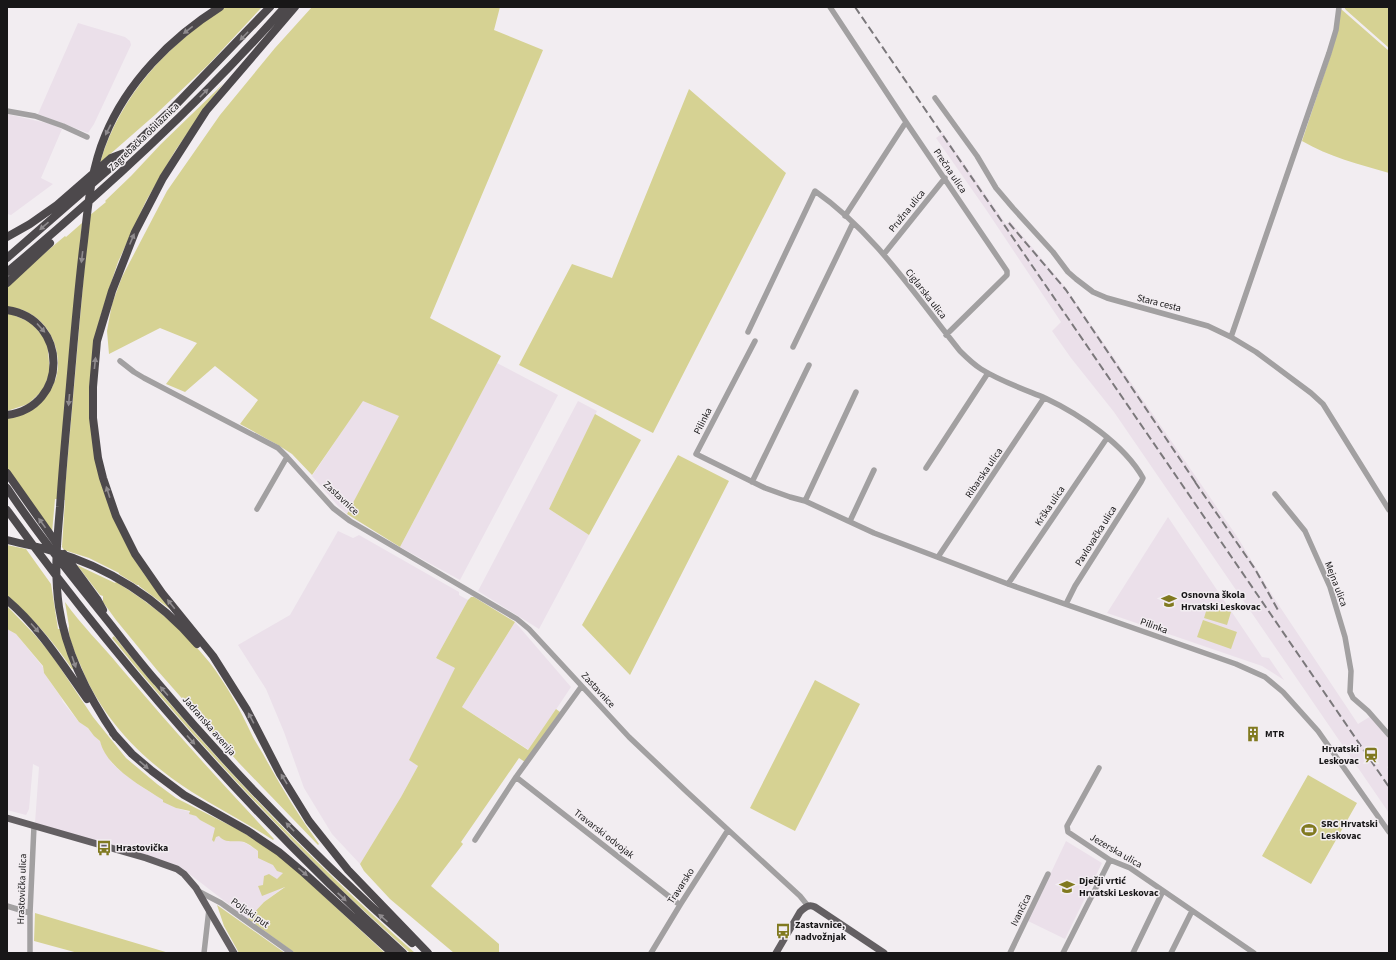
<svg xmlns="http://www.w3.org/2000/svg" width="1396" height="960" viewBox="0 0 1396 960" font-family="'Source Sans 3',sans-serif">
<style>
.built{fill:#ebe0ea}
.green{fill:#d6d293}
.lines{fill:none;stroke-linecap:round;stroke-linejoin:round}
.minor{stroke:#a2a0a1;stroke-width:5.5}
.major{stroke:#635f62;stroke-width:7}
.highway{stroke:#4d494c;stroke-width:8}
.rail{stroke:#7b787b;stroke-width:2;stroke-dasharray:8 4;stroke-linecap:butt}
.oneway{fill:#8f8b8e}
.labels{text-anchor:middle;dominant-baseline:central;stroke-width:3;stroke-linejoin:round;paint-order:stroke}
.street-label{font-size:10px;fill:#181718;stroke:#f2edf1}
.poi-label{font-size:10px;font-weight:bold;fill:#181718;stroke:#f2edf1;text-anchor:start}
</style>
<rect width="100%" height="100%" fill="#f2edf1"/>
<path class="built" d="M78 23 125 37 130 41 131 45 94 124 88 133 38 114Z
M7 114 51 124 62 129 41 178 53 184 11 215 7 214Z
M943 133 1006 224 1010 221 1066 288 1238 538 1274 598 1358 724 1371 716 1389 737V766L1387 767 1389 770V813L1114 412 1071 358 1052 331 1061 322 987 211 936 138Z
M497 363 558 395 460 580 400 547Z
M363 400 400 416 347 514 338 506 312 476Z
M578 401 597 411 549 509 589 535 539 629 478 591Z
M1168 517 1262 657 1269 658 1284 680 1262 666 1107 613Z
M338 531 353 538 359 535 459 592V595L468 600 436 658 456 668 410 760 418 766 401 797 360 864 332 834 304 788 284 732 266 689 238 645 290 615Z
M515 622 571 687 529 750 462 707Z
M7 629 16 634 43 667 44 673 61 697 63 702 79 722 88 728 94 736 100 741 102 747 111 762 118 769 142 787 176 808 190 812V814L196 816 200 820 249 845 281 867 288 884 264 902 248 919 179 866 165 861 35 823 39 767 33 764 29 809 26 815 7 810Z
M1066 841 1102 863 1065 939 1028 921Z"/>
<path class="green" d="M226 7H262L208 65 156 114 100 163C120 95 168 44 226 7Z
M312 7H500L494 30 543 50 430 318 501 356 400 547 347 514 399 416 363 401 312 475 292 454 278 445 240 424 258 400 215 366 185 392 166 384 197 343 160 328 109 354 107 331 112 304 122 277 167 191 220 115 275 48Z
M1344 7H1389V48L1346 10Z
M1341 9 1389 51V173C1359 164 1329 157 1302 141L1331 54Z
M223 84 206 106 175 151 146 201 118 262 111 283 99 321 91 432 131 554 144 574 170 609 139 586V585H137L119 574V573L89 558 64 550 62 547 65 500H64L89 216 106 202 105 201 131 176 161 144Z
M689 89 786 173 653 433 519 365 572 264 612 278Z
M82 223 57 499H55L52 533 25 496 7 468V417C16 412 41 401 47 394 51 390 54 383 56 378 65 345 42 308 7 307V288L27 268 65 236 66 237Z
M7 313 11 314 32 323 47 342 50 372 43 390 28 404 7 411Z
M595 414 641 440 589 535 549 509Z
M678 455 729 481 630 675 582 625Z
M7 545 26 549 51 584 58 629H60L73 669H72C53 641 32 617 7 595Z
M77 565 115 583 116 582C151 603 184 630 210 663 226 684 240 709 251 733 254 740 259 747 263 754 280 785 298 815 319 844L318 845 239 763 157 670 116 620 103 602V596L100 595Z
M471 597H474L515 622 462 707 528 750 556 709 560 712 525 762 519 758 461 842 463 844 431 886 499 944V953H454L390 899 364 871 360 864 401 797 418 766 409 760 455 668 436 658 468 600Z
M65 602C81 625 102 645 120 667 170 726 221 783 274 839L273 840C247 823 219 809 192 792 143 761 101 718 80 664 76 655 67 636 69 626Z
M1208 605 1231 612 1227 625 1204 618Z
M7 606 34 634 51 654 93 717 126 758 157 784 176 798 239 830 275 853 300 874 385 953H295L248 919 264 902 285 887 262 896 258 886 263 885 264 876 269 874 277 879 283 873 277 871 273 865 258 858V851C254 848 249 844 244 842 235 840 225 844 219 836L216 837 214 842 212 840 215 828 200 820 196 816 189 814 190 811 176 808 163 802V800C141 786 106 767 100 741L94 736 88 728 79 722 44 673 43 666 16 634 7 629Z
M1203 620 1237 632 1231 649 1197 637Z
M114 636C205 750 306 857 415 953H410L408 951C383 928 358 906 334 883 256 805 181 724 112 638Z
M815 680 860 704 795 831 750 808Z
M1308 775 1357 803 1311 884 1262 856Z
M217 905 285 953H239L224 926Z
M35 913 169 953H78L34 941Z"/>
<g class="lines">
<path class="minor" d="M830 7 906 122 1007 271V275L1004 278 946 335
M935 98 977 156 996 188 1013 208 1053 252 1068 272 1076 279 1093 292 1107 298 1208 326 1231 337 1256 352 1311 393 1323 404 1389 510
M7 111 35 116 63 126 87 137
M845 216 906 122
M884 254 945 178
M748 332 815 191C874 232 915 295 960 351 966 357 973 364 981 369 1000 381 1023 389 1045 398 1079 414 1124 444 1143 478L1141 482 1075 586 1066 604
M1231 337 1329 53 1336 30 1339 7
M755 341 696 454 765 488 790 497 805 501 874 533 1008 584 1236 664 1265 677 1283 692 1318 731 1389 832
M793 347 853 223
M120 361 134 372 144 378 278 448 287 457 257 509
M287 457 333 508 350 521 517 619 529 629 629 737 687 792 800 896 808 906
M926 468 988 373
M752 482 809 365
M1275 494 1305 531 1330 587 1345 637 1351 671 1350 692 1353 698 1368 711 1389 735
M805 501 856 392
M850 521 874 470
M938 557 1044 398
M1008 584 1107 438
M1099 768 1067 826 1068 832 1110 860 1130 868 1254 953
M516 777 680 905
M475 840 516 777 581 687
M198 891 221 903 291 953
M7 906 30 913
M30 953V913L34 826
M204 953 209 909
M651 953 680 905 728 830
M1010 953 1048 874
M1063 953 1110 860
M1133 953 1163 891
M1171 953 1192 911"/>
<path class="major" d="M7 818 146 858 177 869 184 874 196 888 234 953
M776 953 800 912C805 907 809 904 815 907L884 953"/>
<path class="highway" d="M295 7 206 111 163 178 135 232 112 291 97 341 93 387V418L98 458 103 478 116 516 135 554 162 593 213 656 247 710 280 774 309 821 348 870 428 953
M7 237 30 224 57 205 111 158 124 153
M7 258 109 169 169 112 270 7
M7 272C105 190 200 103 285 7
M7 283 50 243
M7 310C69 319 69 407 7 415
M7 473 57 544
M7 488C39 536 75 580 111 625 126 644 141 664 157 682 235 775 321 863 412 943
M7 510C124 671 256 820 403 953
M7 540C22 544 37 546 52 551 108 567 159 599 197 644
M64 554 97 599 103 610
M7 600C40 628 62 664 87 699
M113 733 132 754 152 771 184 795 248 831 279 852 304 873 392 953
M116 737C89 698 66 654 59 607 54 573 57 541 60 507 62 474 65 441 68 408 73 352 77 297 84 241 88 206 91 169 105 136 127 82 171 38 220 7"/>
<path class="rail" d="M855 7 1389 787
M1009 223 1066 290 1198 486
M1195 482 1255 569 1278 610"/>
</g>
<defs><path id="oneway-solid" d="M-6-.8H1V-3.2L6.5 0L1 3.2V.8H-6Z"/></defs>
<g class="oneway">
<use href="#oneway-solid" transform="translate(188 30) rotate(142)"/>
<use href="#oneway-solid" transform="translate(244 36) rotate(134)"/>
<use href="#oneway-solid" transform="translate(204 93) rotate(-45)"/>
<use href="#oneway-solid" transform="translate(108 130) rotate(117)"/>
<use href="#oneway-solid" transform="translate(44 226) rotate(139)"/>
<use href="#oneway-solid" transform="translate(132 239) rotate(-67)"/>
<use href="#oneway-solid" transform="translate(82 257) rotate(97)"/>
<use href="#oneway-solid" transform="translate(41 328) rotate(48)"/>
<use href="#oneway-solid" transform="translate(95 363) rotate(-84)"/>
<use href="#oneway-solid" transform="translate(69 400) rotate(95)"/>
<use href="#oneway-solid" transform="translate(108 492) rotate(-108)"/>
<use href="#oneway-solid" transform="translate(42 523) rotate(-126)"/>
<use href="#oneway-solid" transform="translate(171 604) rotate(-129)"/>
<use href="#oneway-solid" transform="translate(35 628) rotate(48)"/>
<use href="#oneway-solid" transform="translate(74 662) rotate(71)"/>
<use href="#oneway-solid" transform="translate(164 691) rotate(-131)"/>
<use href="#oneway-solid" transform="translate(251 718) rotate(-118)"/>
<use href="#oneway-solid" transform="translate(191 740) rotate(48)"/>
<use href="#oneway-solid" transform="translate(144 765) rotate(41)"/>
<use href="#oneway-solid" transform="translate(284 779) rotate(-121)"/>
<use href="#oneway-solid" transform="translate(290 827) rotate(-134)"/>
<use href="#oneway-solid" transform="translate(303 872) rotate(40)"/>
<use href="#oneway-solid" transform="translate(342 897) rotate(43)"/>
<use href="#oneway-solid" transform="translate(383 918) rotate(-139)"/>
</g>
<defs>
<g id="school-bare" transform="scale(1.2)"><path d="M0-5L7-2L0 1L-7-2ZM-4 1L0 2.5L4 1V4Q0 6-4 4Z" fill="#80791f" stroke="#f2edf1" stroke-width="2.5" paint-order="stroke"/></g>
<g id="building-bare" transform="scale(1.2)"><path d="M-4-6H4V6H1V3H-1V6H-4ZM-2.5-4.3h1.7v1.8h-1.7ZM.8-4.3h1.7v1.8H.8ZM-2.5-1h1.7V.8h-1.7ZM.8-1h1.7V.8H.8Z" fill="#80791f" stroke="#f2edf1" stroke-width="2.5" paint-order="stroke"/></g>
<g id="station-bare" transform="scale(1.2)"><path d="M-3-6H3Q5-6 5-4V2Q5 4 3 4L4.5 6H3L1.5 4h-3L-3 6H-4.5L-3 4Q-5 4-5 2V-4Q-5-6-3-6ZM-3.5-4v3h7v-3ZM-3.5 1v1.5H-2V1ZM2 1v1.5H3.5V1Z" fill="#80791f" stroke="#f2edf1" stroke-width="2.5" paint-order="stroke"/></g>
<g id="stadium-bare" transform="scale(1.2)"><path d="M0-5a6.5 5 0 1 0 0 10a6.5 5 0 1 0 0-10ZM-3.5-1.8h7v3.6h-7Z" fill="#80791f" stroke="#f2edf1" stroke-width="2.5" paint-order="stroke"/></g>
<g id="bus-bare" transform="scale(1.2)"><path d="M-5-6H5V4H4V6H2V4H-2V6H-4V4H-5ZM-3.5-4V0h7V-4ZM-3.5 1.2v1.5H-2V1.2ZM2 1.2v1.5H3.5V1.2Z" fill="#80791f" stroke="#f2edf1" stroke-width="2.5" paint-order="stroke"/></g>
</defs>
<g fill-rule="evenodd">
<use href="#school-bare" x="1169" y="601"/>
<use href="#building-bare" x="1253" y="734"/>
<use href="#station-bare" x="1371" y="755"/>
<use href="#stadium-bare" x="1309" y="830"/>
<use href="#bus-bare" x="104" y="848"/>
<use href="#school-bare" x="1067" y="887"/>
<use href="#bus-bare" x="783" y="931"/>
</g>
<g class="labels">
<g class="street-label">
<text transform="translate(144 137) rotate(-44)">Zagrebačka obilaznica</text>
<text transform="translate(950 171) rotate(56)">Prečna ulica</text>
<text transform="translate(907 211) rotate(-51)">Pružna ulica</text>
<text transform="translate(926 294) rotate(52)">Ciglarska ulica</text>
<text transform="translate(1159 303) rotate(14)">Stara cesta</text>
<text transform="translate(703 421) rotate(-63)">Pilinka</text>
<text transform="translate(984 473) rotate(-56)">Ribarska ulica</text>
<text transform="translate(341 498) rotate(43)">Zastavnice</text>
<text transform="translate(1050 506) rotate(-56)">Krška ulica</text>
<text transform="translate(1096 536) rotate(-58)">Pavlovačka ulica</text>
<text transform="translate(1336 584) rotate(69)">Mejna ulica</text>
<text transform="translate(1154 626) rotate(20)">Pilinka</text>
<text transform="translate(598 690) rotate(47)">Zastavnice</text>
<text transform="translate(209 726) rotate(49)">Jadranska avenija</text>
<text transform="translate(604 834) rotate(38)">Travarski odvojak</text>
<text transform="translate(1116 851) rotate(30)">Jezerska ulica</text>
<text transform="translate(681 886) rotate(-57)">Travarsko</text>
<text transform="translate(22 889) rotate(-88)">Hrastovička ulica</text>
<text transform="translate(1021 910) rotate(-64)">Ivančica</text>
<text transform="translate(250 913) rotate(35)">Poljski put</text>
</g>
<g class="poi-label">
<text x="1181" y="595">Osnovna škola<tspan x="1181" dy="12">Hrvatski Leskovac</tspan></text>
<text x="1265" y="734">MTR</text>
<text x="1359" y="749" text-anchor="end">Hrvatski<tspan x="1359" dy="12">Leskovac</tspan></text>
<text x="1321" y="824">SRC Hrvatski<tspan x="1321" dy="12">Leskovac</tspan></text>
<text x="116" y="848">Hrastovička</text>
<text x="1079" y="881">Dječji vrtić<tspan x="1079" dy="12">Hrvatski Leskovac</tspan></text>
<text x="795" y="925">Zastavnice,<tspan x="795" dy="12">nadvožnjak</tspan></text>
</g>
</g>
<rect width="1396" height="960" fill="none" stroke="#181718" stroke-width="16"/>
</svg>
